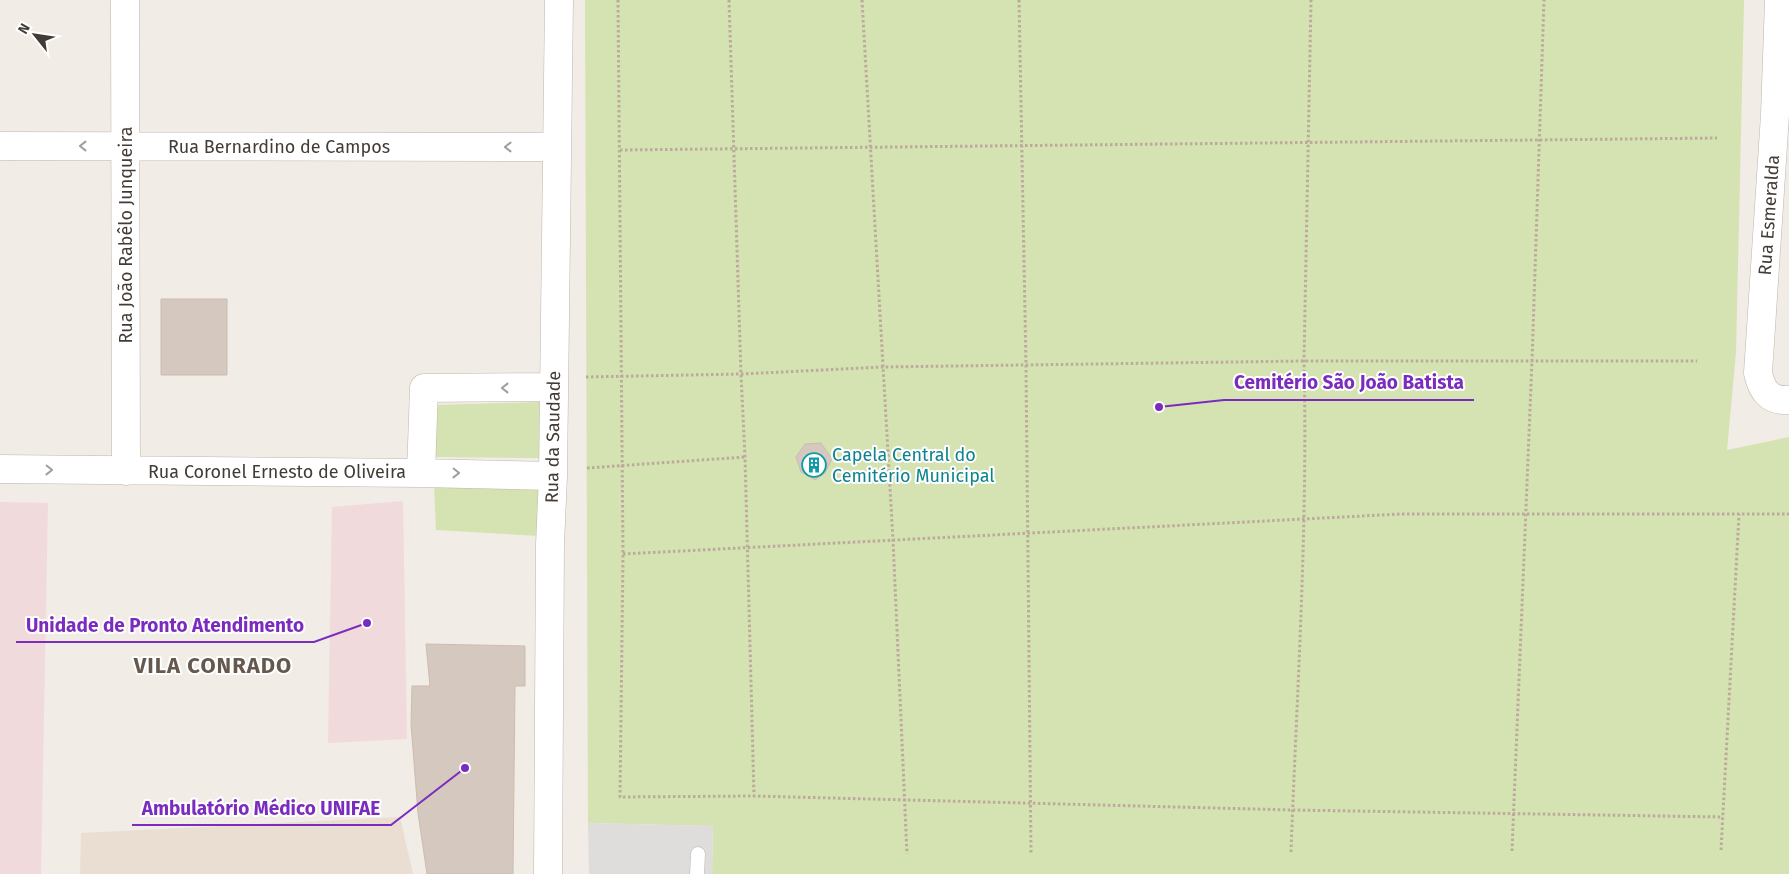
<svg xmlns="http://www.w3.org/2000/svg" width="1789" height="874" viewBox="0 0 1789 874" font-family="'Fira Sans',sans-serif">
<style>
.education{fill:#e9ded1}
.medical{fill:#f1dadb}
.green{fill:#d5e2b2}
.parking{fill:#dfdddb}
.building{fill:#d5c8bf;stroke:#ccbcb0}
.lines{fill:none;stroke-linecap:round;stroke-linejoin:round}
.service-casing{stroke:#bfb5ac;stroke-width:15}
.minor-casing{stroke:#bfb5ac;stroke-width:29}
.path{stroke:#bcab9c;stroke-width:3;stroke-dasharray:2.5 2.5;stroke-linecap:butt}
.service{stroke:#fff;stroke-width:14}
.minor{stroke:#fff;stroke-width:28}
.oneway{stroke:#a19e9a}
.labels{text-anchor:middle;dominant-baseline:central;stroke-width:4;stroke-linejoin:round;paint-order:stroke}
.street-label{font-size:18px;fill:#433c36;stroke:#fff}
.culture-label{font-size:18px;fill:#0d838f;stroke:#fff;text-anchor:start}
.district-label{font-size:22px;font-weight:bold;letter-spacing:1px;fill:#65584e;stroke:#fff}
.leader{fill:none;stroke:#7b2cbf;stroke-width:2}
.callout-dot{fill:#7b2cbf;stroke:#fff;stroke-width:2}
.callout-label{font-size:19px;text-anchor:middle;font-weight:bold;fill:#7b2cbf;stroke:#fff;stroke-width:4;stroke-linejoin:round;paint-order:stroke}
</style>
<rect width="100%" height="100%" fill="#f1ece6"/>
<path class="education" d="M400 817 413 874H80L81 833Z"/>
<path class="medical" d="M403 501 407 739 328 743 332 507Z
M0 502 48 503 41 874H0Z"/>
<path class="green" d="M585 0H1744L1736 352 1727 450 1789 437V874H712L713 826 588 823Z
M540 402 539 458 435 457V405Z
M434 485 540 488 539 536 436 530Z"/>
<path class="parking" d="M588 823 713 826 712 874H589Z"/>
<path class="building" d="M161 299H227V375H161Z
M821 443 832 459 825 473 815 480 801 472 796 457 805 444Z
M426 644 525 646V686H515L513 874H427L418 813 411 724 412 686H430Z"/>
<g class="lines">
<g class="service-casing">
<path id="service" d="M697 874 698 854"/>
</g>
<g class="minor-casing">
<path id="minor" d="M125 0 126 471
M1779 0 1775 115 1758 373C1762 391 1769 401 1789 400
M0 146 557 147
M0 469 421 473 553 476
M421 473 424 388 554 387
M548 874 550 545 553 476 559 0"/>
</g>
<path class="path" d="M618 0 623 554 620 797 754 796 1292 810 1723 817
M729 0 741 374 745 457 754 796
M862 0 893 540 907 854
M1019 0 1026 366 1031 853
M620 150 1717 138
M586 377 741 374 883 367 1304 361H1697
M587 468 745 457
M623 554 1401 514H1789
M1721 850 1739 514
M1512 851 1532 361 1544 0
M1291 852C1297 689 1308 525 1304 361L1311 0"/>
<use href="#service" class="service"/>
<use href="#minor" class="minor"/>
</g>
<defs><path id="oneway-chevron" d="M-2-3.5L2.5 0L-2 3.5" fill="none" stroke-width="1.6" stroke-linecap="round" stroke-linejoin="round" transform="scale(1.25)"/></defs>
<g class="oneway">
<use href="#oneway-chevron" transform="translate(83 146) rotate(-180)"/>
<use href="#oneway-chevron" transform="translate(508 147) rotate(-180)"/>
<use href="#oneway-chevron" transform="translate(505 388) rotate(180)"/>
<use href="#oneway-chevron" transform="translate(49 470) rotate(1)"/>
<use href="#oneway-chevron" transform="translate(456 473) rotate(1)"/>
</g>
<defs>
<g id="building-ring" transform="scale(1.25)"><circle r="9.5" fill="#fff" stroke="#0f9aa8" stroke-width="1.5"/><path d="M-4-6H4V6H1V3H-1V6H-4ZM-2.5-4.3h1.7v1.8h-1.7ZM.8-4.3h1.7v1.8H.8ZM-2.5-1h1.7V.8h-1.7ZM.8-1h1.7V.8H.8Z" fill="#0f9aa8"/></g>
</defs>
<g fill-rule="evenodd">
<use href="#building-ring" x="814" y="465"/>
</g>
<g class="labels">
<g class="street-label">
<text x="279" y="147">Rua Bernardino de Campos</text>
<text transform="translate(1769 215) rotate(-86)">Rua Esmeralda</text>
<text transform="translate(126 235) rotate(-90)">Rua João Rabêlo Junqueira</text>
<text transform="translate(553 437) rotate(-89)">Rua da Saudade</text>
<text x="277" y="472">Rua Coronel Ernesto de Oliveira</text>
</g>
<g class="culture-label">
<text x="832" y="455">Capela Central do<tspan x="832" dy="21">Cemitério Municipal</tspan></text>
</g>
<g class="district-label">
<text x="213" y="665">VILA CONRADO</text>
</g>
</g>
<path class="leader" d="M1159 407L1224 400H1474M367 623L314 642H16M465 768L391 825H132"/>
<g class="callout-dot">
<circle cx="1159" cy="407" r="5"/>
<circle cx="367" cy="623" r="5"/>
<circle cx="465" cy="768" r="5"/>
</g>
<g class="callout-label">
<text x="1349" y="389">Cemitério São João Batista</text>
<text x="165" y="632">Unidade de Pronto Atendimento</text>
<text x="261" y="815">Ambulatório Médico UNIFAE</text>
</g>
<g transform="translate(35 35) rotate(300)" stroke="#ffffff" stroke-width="4" paint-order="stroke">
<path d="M0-4L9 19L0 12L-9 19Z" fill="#433c36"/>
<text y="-8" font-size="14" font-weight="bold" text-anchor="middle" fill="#433c36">N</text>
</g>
</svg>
